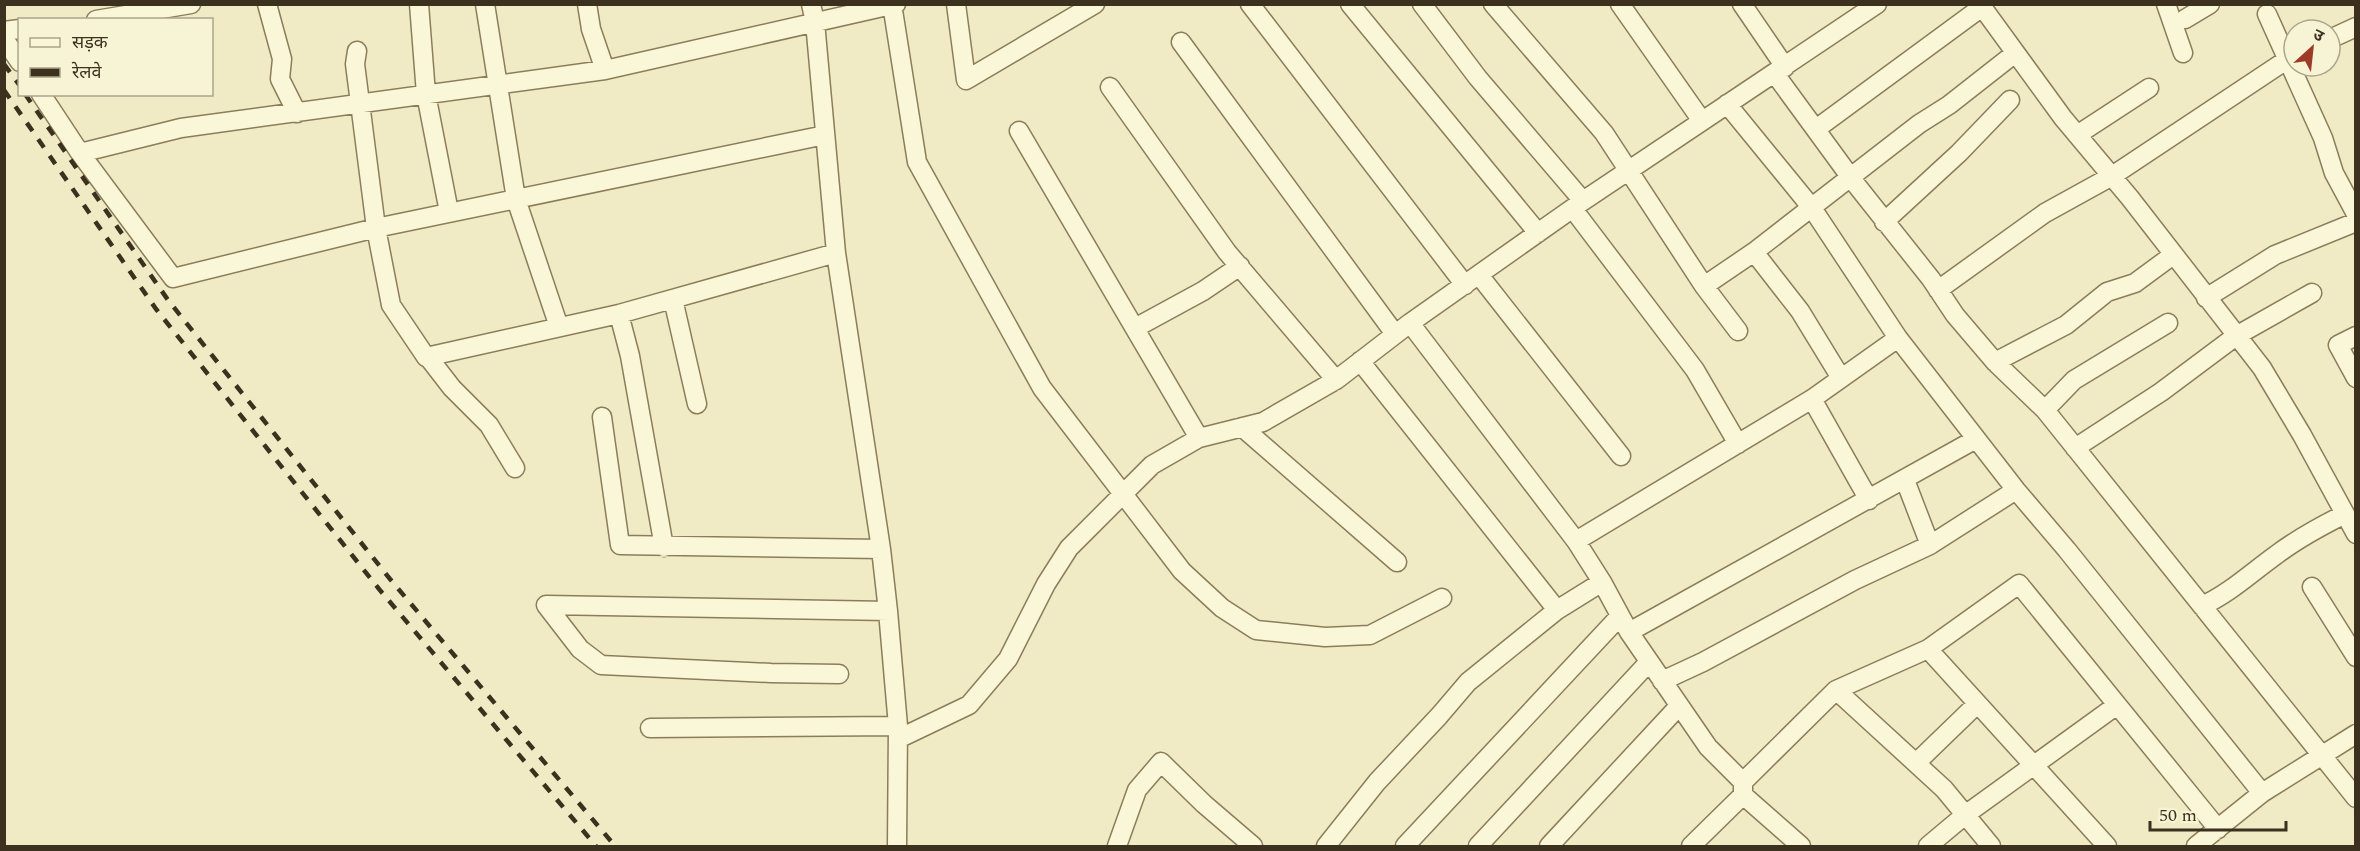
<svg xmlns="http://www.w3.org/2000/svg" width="2360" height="851" viewBox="0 0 2360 851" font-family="Spectral,'Noto Sans Devanagari',serif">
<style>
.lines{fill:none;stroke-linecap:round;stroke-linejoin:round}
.minor-casing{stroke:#8c7d5a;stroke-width:21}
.minor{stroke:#faf6d8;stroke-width:18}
.rail{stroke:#3b311e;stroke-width:4.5;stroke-dasharray:10 10;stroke-linecap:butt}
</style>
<rect width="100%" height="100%" fill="#f0ebc5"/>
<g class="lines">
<g class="minor-casing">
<path id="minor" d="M267 4 282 59 280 79 297 113
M419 4 426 94 449 212
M485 4 516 199 559 327
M587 4 591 29 605 70
M811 4 815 22 836 253 881 549 888 611 898 726 897 846
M892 4 917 162 1042 388 1182 571 1222 608 1256 630 1325 637 1370 635 1442 598
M956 4 966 80 1095 4
M1250 4 1465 285
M1350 4 1538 233
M1422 4 1478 78 1583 201
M1493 4 1604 133 1704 286 1738 331
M1620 4 1702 121
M1742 4 1785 67
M1980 4 2063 118 2130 198 2262 368 2302 435 2356 534
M2166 4 2183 53
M2267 14 2323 138 2334 173 2356 214
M2185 19 2210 4
M96 20 191 4
M4 31 20 29
M4 39 20 62
M2330 39 2356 27
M1181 42 1395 334
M357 51 355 64 376 228 391 305 426 357 619 314 836 253
M1775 74 1854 182 1931 279 1955 315 1995 362 2045 410 2356 798
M1110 87 1227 252 1336 380
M41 94 80 153 173 278 376 228 825 135
M1727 104 1812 208 1898 338 2016 490 2067 550 2262 793
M1816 129 1982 7
M1019 131 1199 438
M2077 135 2149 88
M80 153 181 128 605 70 896 4
M1573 209 1695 370 1738 444
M1884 222 1959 153 2010 100
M1754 252 1800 311 1841 378
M1479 275 1621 456
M1704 286 1754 252 1919 124 1949 105 2014 54
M1938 290 2045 213 2112 176 2294 55
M2206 298 2275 255 2356 222
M673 299 697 404
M619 314 630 356 664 547
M1410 323 1576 541 1602 582 1629 632 1708 747 1743 782V795L1801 846
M1135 328 1203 291 1240 266
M2356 336 2338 345 2356 378
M428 357 452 388 489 425 515 468
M1360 361 1557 610
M1995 362 2066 325 2107 292 2135 283 2173 255
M1812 399 1869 500
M2045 410 2074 380 2168 323
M602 417 620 545 881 549
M1242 427 1397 562
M2075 448 2161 392 2236 336 2312 293
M1905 480 1930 545
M1576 541 1812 399 1898 338
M2312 587 2356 657
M2202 606C2230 593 2251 573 2276 555 2297 539 2321 526 2345 514
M1629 632 1976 439
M1928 649 2107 846
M839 674 771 673 601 665 580 649 546 605 888 611
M1662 681 1703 662 1855 580 1930 545 2016 490
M1836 690 1944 789 1991 846
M650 728 898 726
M898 739 969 705 1008 659 1046 584 1069 548 1152 465 1199 438 1263 422 1336 380 1410 323 1583 201 1877 4
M1916 763 1977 704
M1743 782 1836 690 1928 649 2019 584 2218 829
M1117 846 1137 790 1161 762 1204 804 1253 846
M1326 846 1377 782 1439 716 1468 682 1557 610 1602 582
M1405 846 1620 616
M1478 846 1649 662
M1549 846 1679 706
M1691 846 1743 795
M1928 846 1965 815 2117 705
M2196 846 2262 793 2356 734"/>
</g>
<use href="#minor" class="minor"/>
<path class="rail" d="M4 64 20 86
M4 90 156 309 379 589 596 846
M25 94 168 300 390 579 615 846"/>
</g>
<rect width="2360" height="851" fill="none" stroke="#3b311e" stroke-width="12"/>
<rect x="18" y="18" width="195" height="78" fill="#f7f3d5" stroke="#aca58c" stroke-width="1.5"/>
<rect x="30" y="38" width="30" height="9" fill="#faf6d8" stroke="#aca58c" stroke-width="1.5"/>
<text x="72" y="48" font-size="18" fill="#3b311e">सड़क</text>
<rect x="30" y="68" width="30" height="9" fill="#3b311e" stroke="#aca58c" stroke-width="1.5"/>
<text x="72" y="78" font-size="18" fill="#3b311e">रेलवे</text>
<g transform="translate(2312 48) rotate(27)"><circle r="28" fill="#f7f3d5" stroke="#aca58c" stroke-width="1.5"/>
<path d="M0-4.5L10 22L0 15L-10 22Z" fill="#9d3b27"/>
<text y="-9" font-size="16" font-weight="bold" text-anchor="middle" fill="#3b311e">उ</text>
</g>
<path d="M2150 821v9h136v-9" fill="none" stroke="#3b311e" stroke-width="3"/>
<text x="2159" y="821" font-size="18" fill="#3b311e" stroke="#f7f3d5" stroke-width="4.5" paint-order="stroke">50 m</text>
</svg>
